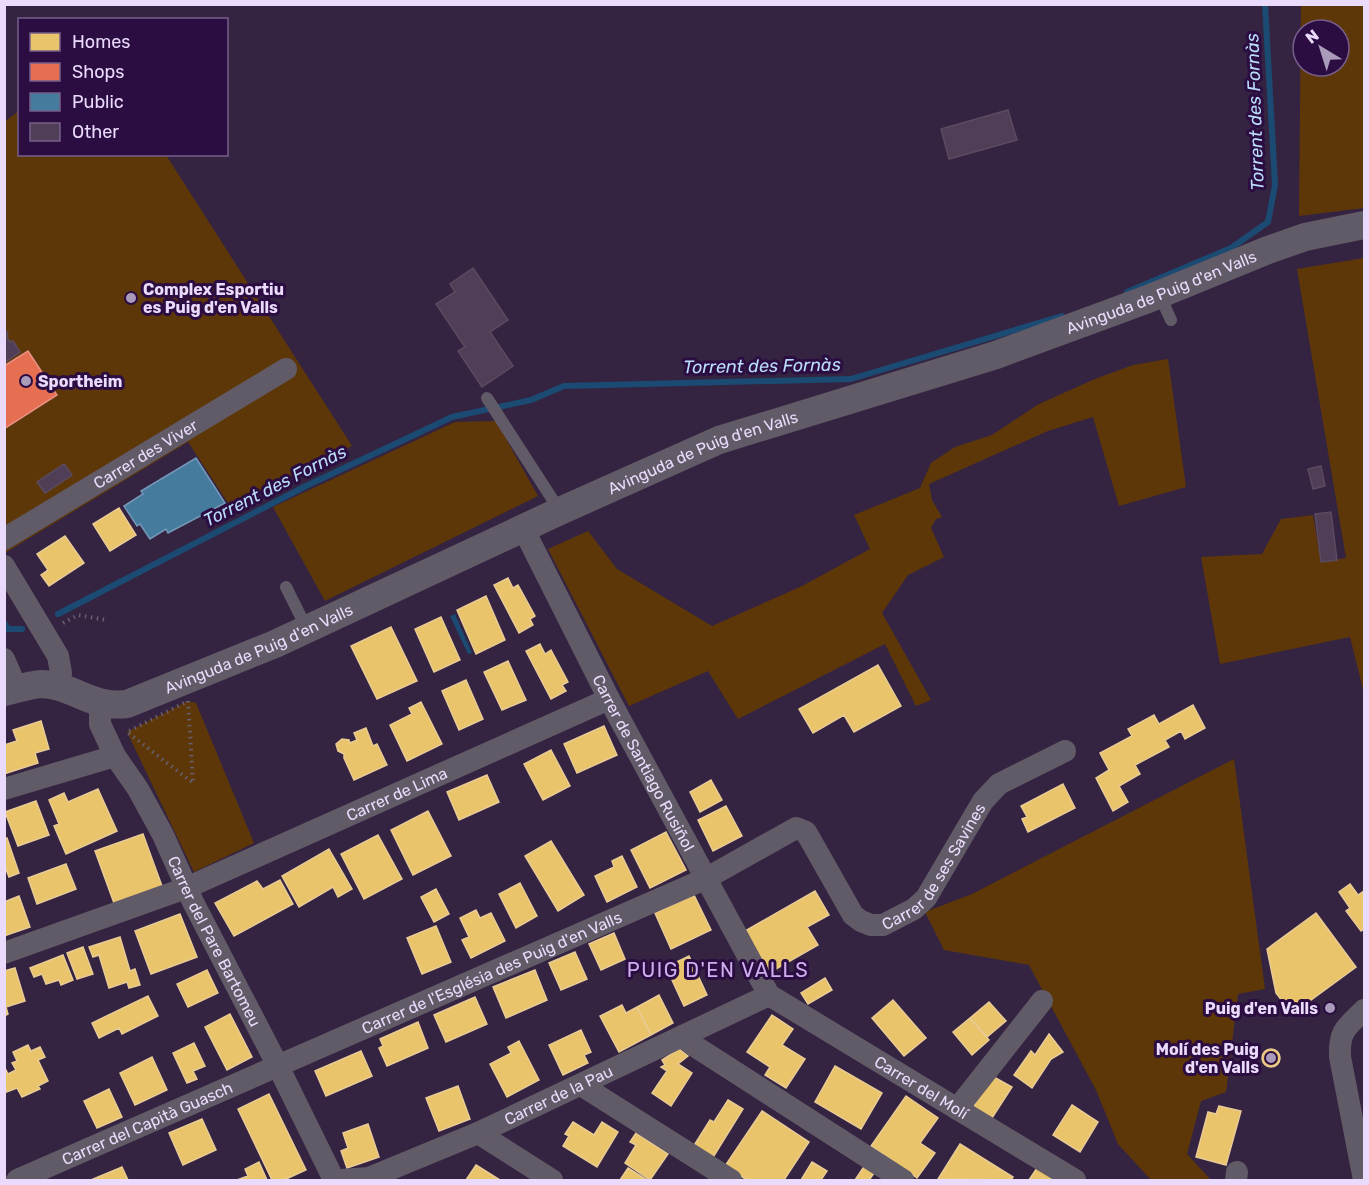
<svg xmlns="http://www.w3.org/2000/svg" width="1369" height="1185" viewBox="0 0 1369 1185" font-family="Rubik,sans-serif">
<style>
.green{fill:#5e3709;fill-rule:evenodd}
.water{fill:#1b4a73}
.homes{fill:#e9c46a;stroke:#e9cb96;stroke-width:1.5}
.shops{fill:#e76f51;stroke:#e88f84;stroke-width:1.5}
.public{fill:#457b9d;stroke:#7698ba;stroke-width:1.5}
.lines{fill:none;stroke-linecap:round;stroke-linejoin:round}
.stream{stroke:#1b4a73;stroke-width:6}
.building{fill:#503e57;stroke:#5b4b61;stroke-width:1.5}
.path{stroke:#68606f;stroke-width:4;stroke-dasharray:1.5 4.5;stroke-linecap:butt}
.service{stroke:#615a67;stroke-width:12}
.minor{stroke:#615a67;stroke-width:22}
.tertiary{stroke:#615a67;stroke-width:28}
.poi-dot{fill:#aa9bbb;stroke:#2b0d42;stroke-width:2}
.labels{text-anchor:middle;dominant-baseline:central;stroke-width:6;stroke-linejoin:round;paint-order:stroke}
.poi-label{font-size:16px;font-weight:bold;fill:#eadbfc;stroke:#2b0d42;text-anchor:start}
.street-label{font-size:16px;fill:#eadbfc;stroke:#2b0d42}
.water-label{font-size:18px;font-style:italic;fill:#baddfc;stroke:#2b0d42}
.quarter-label{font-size:20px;letter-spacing:1.5px;fill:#cfaff0;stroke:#2b0d42}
</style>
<rect width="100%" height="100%" fill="#342441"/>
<path class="green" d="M1301 5H1364V208L1299 216ZM1303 30H1339V66H1303Z
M19 111 20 154 166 155 352 446 230 506 188 442 5 553 4 122Z
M1364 258V693L1350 637 1220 664 1201 557 1262 554 1281 519 1313 515 1321 562 1346 558 1297 269Z
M1168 359 1186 487 1119 506 1093 417 1048 431 929 484 932 500 942 517 936 519 931 528 944 557 908 575 882 613 931 700 916 706 885 644 738 719 708 671 629 706 548 549 588 531 617 569 712 626 802 586 870 549 854 515 920 488 931 463 955 447 992 435 1039 404 1095 379 1133 365Z
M496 421 538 496 325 601 273 507 455 422Z
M188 701 196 703 254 843 194 872 127 732Z
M1234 759 1265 989 1238 994 1226 1092 1201 1101 1187 1154 1211 1180H1151L1118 1144 1096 1090 1029 965 944 950 925 912 972 894Z"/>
<path class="water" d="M455 614 472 653 468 654 450 616Z"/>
<path class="homes" d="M119 508 136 535 110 551 93 524Z
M65 536 84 563 49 586 41 575 48 570 37 554Z
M508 578 513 588 518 585 535 616 530 619 533 625 519 633 494 585Z
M486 596 505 640 476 654 457 610Z
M441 617 460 660 434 672 415 629Z
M391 627 417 681 377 699 351 646Z
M540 644 545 654 551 650 568 682 562 685 566 691 551 699 526 651Z
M508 661 526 700 502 710 484 672Z
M878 665 901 706 854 732 844 715 813 733 799 709Z
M466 680 483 719 459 730 442 691Z
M421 702 442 744 407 761 390 725 412 714 409 708Z
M1193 705 1205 728 1185 739 1181 731 1165 740 1169 747 1135 765 1140 774 1119 786 1128 802 1113 811 1096 778 1109 770 1100 753 1132 736 1128 729 1154 715 1159 724Z
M41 721 49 749 35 753 38 763 4 774V745L17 741 13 730Z
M604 726 617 755 577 773 564 744Z
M366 728 373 746 377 744 387 765 354 780 344 758V754L338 751 336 744 342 739 349 740 350 743 357 740 354 733Z
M551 750 570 786 543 800 524 764Z
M487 775 499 802 459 820 447 792Z
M711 780 722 800 700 812 690 792Z
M1063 784 1075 808 1028 832 1022 819 1027 817 1021 806Z
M98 789 117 831 66 854 54 826 59 824 49 800 64 793 68 802Z
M36 801 49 835 18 846 5 812Z
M726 806 742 836 713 851 698 820Z
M428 811 451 856 413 875 391 830Z
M666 832 686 870 650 888 631 850Z
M143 834 162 886 114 903 95 851Z
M378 835 402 879 364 899 341 854Z
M7 838 19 873 9 877 4 864V839Z
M551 841 584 895 558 911 525 856Z
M329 849 352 889 338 897 333 887 299 907 282 876Z
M622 856 637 887 607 902 595 876 614 867 612 861Z
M66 864 76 889 37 904 28 878Z
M280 880 293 904 234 936 215 903 257 881 263 889Z
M520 883 537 916 516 928 499 894Z
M1350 884 1358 895 1364 891V929L1361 931 1346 911 1350 908 1339 892Z
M436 889 449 914 434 922 421 897Z
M815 891 829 915 807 927 818 945 769 973 745 931Z
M694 895 711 930 671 949 655 913Z
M19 896 30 927 4 936V902Z
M476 910 480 918 491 913 505 941 471 958 462 940 469 937 460 918Z
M1316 913 1356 967 1292 1014 1276 993 1267 949Z
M180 914 197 957 151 974 135 931Z
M436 926 451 962 422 974 407 938Z
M614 933 625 959 601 970 589 944Z
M120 937 130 971 135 969 140 985 129 988 127 982 109 988 99 955 93 957 89 947Z
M83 947 93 974 77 979 67 953Z
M575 952 587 979 561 990 549 963Z
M63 955 73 980 61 985 59 980 46 984 42 974 34 977 30 968Z
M689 956 707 995 684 1006 666 967Z
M15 968 25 1001 6 1007 8 1014 4 1016V971Z
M207 970 218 993 188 1007 177 984Z
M535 970 547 1000 506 1018 493 987Z
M825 978 832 990 808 1004 801 993Z
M659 995 673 1023 651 1035 637 1007Z
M148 996 158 1016 122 1034 119 1028 99 1038 92 1023Z
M475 997 487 1024 446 1042 434 1015Z
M893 1000 926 1038 904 1056 872 1018Z
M989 1002 1006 1021 987 1037 970 1018Z
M622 1005 626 1013 637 1007 651 1035 619 1052 600 1016Z
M230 1014 252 1057 227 1070 205 1027Z
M772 1015 793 1029 782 1045 805 1059 786 1088 765 1075 770 1067 747 1052Z
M970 1018 989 1040 972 1055 953 1032Z
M418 1022 428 1048 387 1066 379 1048 383 1046 380 1039Z
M581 1030 591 1052 584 1055 588 1063 563 1075 549 1045Z
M1049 1034 1063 1052 1051 1059 1032 1088 1014 1075 1031 1051 1035 1055Z
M519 1041 539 1080 507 1097 490 1064 511 1053 508 1047Z
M194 1043 205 1066 193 1071 197 1079 187 1083 173 1053Z
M28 1045 31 1051 40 1047 45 1057 38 1060 48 1081 38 1086 40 1089 22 1097 17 1088 4 1093V1066L8 1074 16 1070 12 1063 17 1061 13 1052Z
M1262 1058a9 9 0 1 1 18 0a9 9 0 1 1-18 0Z
M679 1049 688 1056 678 1064 692 1073 671 1106 652 1093 667 1071 661 1067 665 1065 662 1060Z
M361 1051 372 1076 326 1096 315 1071Z
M152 1057 167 1090 135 1105 120 1073Z
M835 1066 882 1093 861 1129 815 1102Z
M992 1076 1012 1087 992 1118 973 1107Z
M458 1086 470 1119 439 1131 426 1098Z
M109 1089 122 1117 97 1128 84 1101Z
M269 1094 306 1170 284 1180H272L238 1109Z
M906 1096 938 1118 920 1143 935 1153 917 1178 871 1146Z
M728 1100 743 1109 712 1159 693 1147 710 1120 714 1122Z
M1072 1105 1098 1122 1080 1152 1053 1135Z
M1219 1106 1241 1111 1226 1165 1196 1157 1208 1112 1216 1114Z
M762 1111 809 1142 784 1180H747L725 1166Z
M202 1119 216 1150 183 1165 169 1133Z
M573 1122 594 1135 602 1122 618 1132 597 1167 563 1146 569 1136 565 1134Z
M368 1124 379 1157 347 1168 341 1151 348 1148 343 1133Z
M636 1133 668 1154 650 1180 625 1163 636 1145 630 1142Z
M960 1144 1013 1177 1011 1180 938 1179Z
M259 1162 267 1180H237L248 1176 245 1169Z
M812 1162 827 1171 821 1180H801Z
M476 1165 500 1180H466Z
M865 1165 875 1172 869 1180H855Z
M122 1167 128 1180H91Z
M628 1168 647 1180H620Z
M1037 1168 1056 1180H1029Z"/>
<path class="shops" d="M28 351 57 395 4 429V366Z"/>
<path class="public" d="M196 458 225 503 168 533 166 529 150 539 140 524 137 526 124 506 143 494 141 491Z"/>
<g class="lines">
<path class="stream" d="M1127 292 1231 248 1268 222 1275 185 1265 4
M58 614 306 486 452 417 531 400 564 386 851 379 1062 316
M4 623 8 629H22"/>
</g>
<path class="building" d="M1008 110 1017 140 949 159 941 129Z
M473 268 508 320 490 332 513 366 482 387 458 351 465 347 436 304 455 292 450 284Z
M4 329 8 334 6 336 10 342 13 341 20 352 7 361 4 357Z
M64 464 72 475 45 493 37 482Z
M1321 466 1325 486 1313 489 1308 469Z
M1331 512 1337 560 1321 562 1315 514Z"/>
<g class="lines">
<path class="path" d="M63 623 78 615 107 620
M188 701 193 783 127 732Z"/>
<path class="service" d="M1159 294 1171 320
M487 398 560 511
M286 587 307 629"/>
<g class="minor">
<path id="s1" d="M523 528 609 699 769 995 1075 1180"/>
<path id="s2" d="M4 539 286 369"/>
<path d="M4 566 58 656 61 673 59 687"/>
<path d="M4 659 17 689"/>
<path id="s3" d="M100 703V724L115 756 138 789 163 835 193 902 278 1066 334 1180"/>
<path d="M4 789 115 756"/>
<path id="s4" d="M4 953 186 888 609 699"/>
<path d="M683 1036 693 1045 903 1180"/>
<path d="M581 1085 731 1180"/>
<path d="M957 1109 1042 1001"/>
<path d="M478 1133 552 1180"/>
<path id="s5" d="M17 1180 705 879 796 828 806 832 853 915 861 921 871 925H883L914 909 926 898 983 801 999 784 1065 751"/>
<path id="s6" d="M342 1180 369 1178 478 1133 769 995"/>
<path d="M1236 1180 1237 1172"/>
<path d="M1364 1180 1340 1057C1339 1030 1346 1028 1364 1010"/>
</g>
<path class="tertiary" id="s7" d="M4 692C17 689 29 685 41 684 62 684 80 697 99 702 109 705 118 705 127 704L275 644 560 511 719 440 996 355 1148 299 1268 250 1305 237 1364 225"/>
</g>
<g class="poi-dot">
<circle cx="131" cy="298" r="6"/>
<circle cx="26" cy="381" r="6"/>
<circle cx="1330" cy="1008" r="6"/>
<circle cx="1271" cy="1058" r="6"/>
</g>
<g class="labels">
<g class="poi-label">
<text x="143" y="289">Complex Esportiu<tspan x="143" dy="18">es Puig d'en Valls</tspan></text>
<text x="38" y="381">Sportheim</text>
<text x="1318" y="1008" text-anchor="end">Puig d'en Valls</text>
<text x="1259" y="1049" text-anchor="end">Molí des Puig<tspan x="1259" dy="18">d'en Valls</tspan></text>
</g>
<g class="street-label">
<text stroke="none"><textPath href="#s7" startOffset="1242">Avinguda de Puig d'en Valls</textPath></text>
<text stroke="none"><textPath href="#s7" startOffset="756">Avinguda de Puig d'en Valls</textPath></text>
<text stroke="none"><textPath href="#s2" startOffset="165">Carrer des Viver</textPath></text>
<text stroke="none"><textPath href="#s7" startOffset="270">Avinguda de Puig d'en Valls</textPath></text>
<text stroke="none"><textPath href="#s1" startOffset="264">Carrer de Santiago Rusiñol</textPath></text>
<text stroke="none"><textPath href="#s4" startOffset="424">Carrer de Lima</textPath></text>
<text stroke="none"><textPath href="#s5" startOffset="1074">Carrer de ses Savines</textPath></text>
<text stroke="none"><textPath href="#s3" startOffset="267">Carrer del Pare Bartomeu</textPath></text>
<text stroke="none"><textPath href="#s5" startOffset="518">Carrer de l'Església des Puig d'en Valls</textPath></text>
<text stroke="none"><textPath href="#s1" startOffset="706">Carrer del Molí</textPath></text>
<text stroke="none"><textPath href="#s6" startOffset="234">Carrer de la Pau</textPath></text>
<text stroke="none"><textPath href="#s5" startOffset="142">Carrer del Capità Guasch</textPath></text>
</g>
<g class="water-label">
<text transform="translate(1255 112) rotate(-92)">Torrent des Fornàs</text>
<text transform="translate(762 366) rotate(-1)">Torrent des Fornàs</text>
<text transform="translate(275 486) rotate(-27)">Torrent des Fornàs</text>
</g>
<g class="quarter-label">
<text x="718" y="970">PUIG D'EN VALLS</text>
</g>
</g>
<rect width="1369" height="1185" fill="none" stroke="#eadbfc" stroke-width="12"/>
<rect x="18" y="18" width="210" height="138" fill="#2b0d42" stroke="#775f8c" stroke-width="1.5"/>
<rect x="30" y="33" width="30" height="18" fill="#e9c46a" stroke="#775f8c" stroke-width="1.5"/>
<text x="72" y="48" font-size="18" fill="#eadbfc">Homes</text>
<rect x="30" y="63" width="30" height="18" fill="#e76f51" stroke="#775f8c" stroke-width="1.5"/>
<text x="72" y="78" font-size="18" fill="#eadbfc">Shops</text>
<rect x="30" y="93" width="30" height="18" fill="#457b9d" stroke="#775f8c" stroke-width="1.5"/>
<text x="72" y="108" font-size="18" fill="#eadbfc">Public</text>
<rect x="30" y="123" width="30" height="18" fill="#503e57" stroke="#775f8c" stroke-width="1.5"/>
<text x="72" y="138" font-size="18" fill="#eadbfc">Other</text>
<g transform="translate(1321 48) rotate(322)"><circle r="28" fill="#2b0d42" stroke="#775f8c" stroke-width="1.5"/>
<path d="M0-4.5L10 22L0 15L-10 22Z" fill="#aa9bbb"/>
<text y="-9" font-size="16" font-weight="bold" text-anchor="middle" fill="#eadbfc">N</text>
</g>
</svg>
